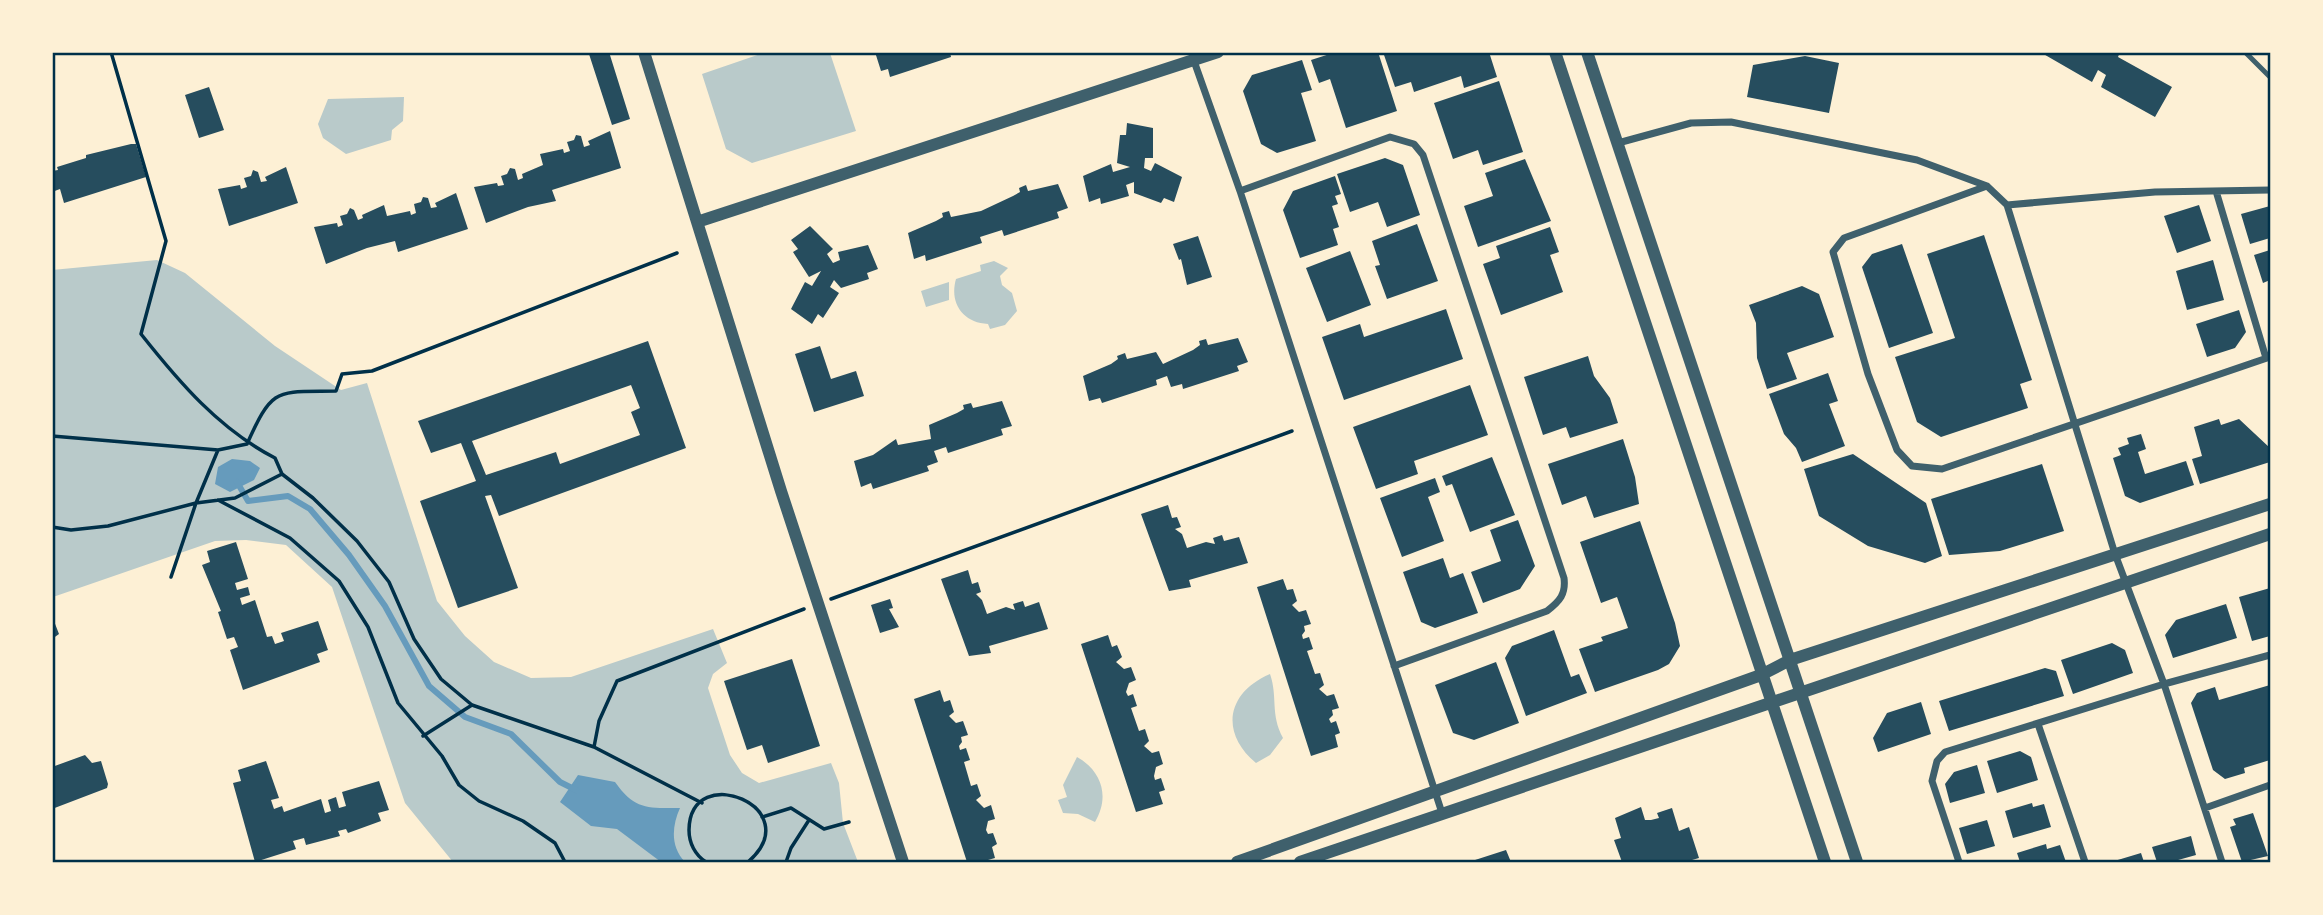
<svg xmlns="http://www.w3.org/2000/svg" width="2323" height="915" viewBox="0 0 2323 915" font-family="Karla,sans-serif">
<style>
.green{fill:#b9caca}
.water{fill:#669bbc}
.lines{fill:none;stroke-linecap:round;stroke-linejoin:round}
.stream{stroke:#669bbc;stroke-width:6}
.building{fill:#264d5e;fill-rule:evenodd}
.path{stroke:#003049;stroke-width:3.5}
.service{stroke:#3f606c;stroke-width:5}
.minor{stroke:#3f606c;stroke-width:7}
.tertiary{stroke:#3f606c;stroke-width:12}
.neatline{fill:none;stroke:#003049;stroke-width:2.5}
</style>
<rect width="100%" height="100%" fill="#fdf0d5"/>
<path class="green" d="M766 52 830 53 856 131 752 163 726 149 702 74Z
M404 97 403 121 392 130 391 140 346 154 323 138 318 124 328 99Z
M157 260 185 273 275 346 341 390 367 383 437 601 465 636 494 662 531 678 571 677 713 629 727 663 713 674 708 688 730 755 742 773 759 783 831 763 839 783 843 823 858 862H453L405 803 332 587 286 545 246 540 215 541 53 597 52 270Z
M994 261 1008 268 1000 276 1002 285 1012 293 1017 311 1005 325 990 329 988 324C963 323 949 303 956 279L981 271 980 265Z
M949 282V300L926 307 921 291Z
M1270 674C1278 697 1270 714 1283 738L1270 755 1256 763C1220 733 1226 693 1270 674Z
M1077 757C1102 771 1110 797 1095 822L1078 814 1063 813 1058 800 1067 797 1063 785Z"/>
<path class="water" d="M232 459 250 461 260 468 254 480 230 492 215 484 218 467Z
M578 775 615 782C635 810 647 808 680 808 672 826 670 846 685 862H661L617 829 591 826 560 802Z"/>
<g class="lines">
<path class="stream" d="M237 482 248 501 288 496 310 509 349 555 385 606 429 686 465 717 511 734 560 782 576 790"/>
</g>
<path class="building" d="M595 52H609L630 119 612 125 589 54Z
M875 52H950L951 57 890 77 888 69 881 71Z
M1336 52H1378L1397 111 1346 128 1330 79 1319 83 1311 60Z
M1383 52H1489L1497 77 1464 88 1461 76 1414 92 1411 82 1395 87Z
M2040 52H2120L2118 57 2172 87 2155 117 2101 87 2106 75 2098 70 2092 82Z
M1805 56 1839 63 1829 113 1747 97 1753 65Z
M1302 60 1312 90 1301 93 1316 141 1277 153 1261 144 1243 91 1252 75Z
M1499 81 1523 152 1483 165 1478 150 1453 159 1434 103Z
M209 87 224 130 199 138 185 95Z
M1127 123 1153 128V158H1145L1144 168 1151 171 1155 163 1182 177 1174 202 1164 198 1161 203 1134 193V182L1126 185 1129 196 1101 204 1100 198 1089 202 1083 176 1111 164 1113 172 1130 167 1117 163 1120 135H1126Z
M610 131 621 168 552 190 556 201 528 207 486 223 474 187 497 183 498 186 504 185 501 176 507 174 510 168 515 169 518 180 523 178 522 174 543 165 540 154 563 149 564 153 570 151 567 142 574 140 576 135 581 136 584 147 590 145 588 141Z
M131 144H136L146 177 64 203 60 189 52 192V171L58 170 57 167 86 158V155Z
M1385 158 1403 165 1420 215 1387 227 1378 202 1350 212 1337 174Z
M1525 159 1551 221 1478 247 1464 206 1493 196 1485 173Z
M286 167 298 203 229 226 218 189 240 185 241 189 247 187 244 178 251 176 253 170 258 172 261 182 267 181 265 177Z
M1335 176 1341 194 1335 196 1338 204 1332 206 1339 227 1333 229 1338 245 1300 258 1283 210 1293 191Z
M1058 184 1068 208 1057 212 1059 218 1004 236 1002 230 980 237 982 243 926 261 925 255 914 259 908 233 936 221 943 217 942 213 949 211 951 217 981 211 1013 196 1020 192 1019 188 1026 185 1028 191Z
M456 193 468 229 398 252 395 241 367 248 326 264 314 227 337 223 338 227 343 225 340 216 347 214 350 208 354 210 358 220 363 218 362 215 384 205 387 216 410 211 411 215 416 213 414 204 421 202 423 197 428 198 431 208 437 207 435 203Z
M2199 205 2211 241 2177 253 2164 216Z
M2270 206V238L2250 244 2241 214Z
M1417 224 1438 281 1387 299 1375 266 1380 265 1372 241Z
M810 226 833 249 827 254 833 263 840 260 838 252 868 245 878 269 867 273 869 279 841 288 834 280 830 287 839 293 823 318 818 314 812 324 791 309 805 282 812 286 821 271 809 277 793 252 798 249 791 240Z
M1550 227 1559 252 1550 255 1563 292 1501 315 1483 264 1500 258 1496 246Z
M1984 235 2032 380 2020 384 2028 408 1941 437 1917 422 1895 357 1955 338 1927 254Z
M1198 236 1212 277 1187 285 1181 259 1179 260 1173 244Z
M1902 244 1933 333 1889 348 1862 267 1872 254Z
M2270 250V280L2263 283 2254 255Z
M1350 251 1371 305 1327 322 1306 268Z
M2213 260 2224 300 2187 310 2176 271Z
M1802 286 1819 294 1834 337 1787 353 1797 379 1767 389 1757 358 1756 323 1749 305Z
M1446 309 1463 359 1344 400 1322 337 1360 324 1364 337Z
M2239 310 2246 332 2235 348 2207 357 2196 324Z
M1238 338 1248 362 1237 366 1239 371 1183 389 1182 384 1171 387 1167 376 1156 380 1157 385 1102 403 1100 398 1089 401 1083 376 1111 364 1118 359 1117 356 1125 353 1127 359 1156 352 1163 364 1193 350 1200 345 1199 341 1206 339 1208 345Z
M648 341 686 448 499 516 491 495 485 496 518 588 458 608 420 501 476 481 461 443 431 453 418 421ZM631 385 640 408 631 412 640 435 560 464 556 452 486 475 472 441Z
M820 346 831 379 856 371 864 396 814 412 795 354Z
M1588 356 1594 376 1610 398 1618 423 1570 438 1566 427 1543 435 1524 377Z
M1828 373 1838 401 1829 404 1845 446 1802 462 1796 448 1784 434 1769 394Z
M1470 385 1488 435 1414 461 1418 474 1376 489 1353 427Z
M1002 401 1012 426 1001 429 1003 435 948 453 946 447 934 451 938 462 927 466 929 471 873 489 871 483 861 487 854 461 873 455 896 439 898 445 931 439 929 425 957 413 964 409 963 405 971 403 973 408Z
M2219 419 2221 425 2239 419 2270 448V462L2200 484 2192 459 2202 456 2194 427Z
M2141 434 2146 449 2138 452 2145 474 2186 461 2194 485 2140 503 2125 496 2113 458 2121 455 2118 448 2129 444 2127 438Z
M1623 439 1635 477 1639 504 1594 518 1586 496 1562 505 1548 464Z
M1853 454 1926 503 1942 556 1925 563 1868 546 1819 516 1804 469Z
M1492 457 1515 515 1470 532 1452 484 1446 486 1442 476Z
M2042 464 2064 531 2000 551 1949 555 1931 499Z
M1435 478 1440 492 1428 497 1444 541 1402 557 1380 498Z
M1168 505 1172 518 1177 517 1181 527 1175 529 1182 534 1187 548 1206 542 1215 544 1213 538 1222 535 1224 541 1239 537 1248 563 1189 580 1191 587 1169 591 1141 514Z
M1518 520 1535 566 1520 589 1483 603 1471 572 1501 561 1490 530Z
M1640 521 1675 623 1680 646 1669 664 1658 670 1595 692 1579 649 1603 641 1601 637 1628 628 1617 597 1601 603 1580 542Z
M236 542 248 579 235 583 237 590 248 587 250 595 240 598 242 605 255 600 267 637 272 636 275 644 284 641 281 633 318 621 328 650 317 654 320 662 243 690 230 650 238 647 234 637 227 639 218 612 221 611 202 565 210 562 207 551Z
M1443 558 1450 578 1463 573 1478 613 1435 628 1421 622 1403 572Z
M968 570 972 584 978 582 981 592 976 594 982 600 987 614 1006 607 1015 610 1013 604 1023 601 1025 607 1039 602 1048 629 989 646 991 653 969 656 941 579Z
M1283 579 1287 590 1293 589 1297 601 1292 605 1299 612 1306 610 1311 624 1304 626 1305 631 1302 635 1303 639 1309 637 1313 649 1307 651 1315 674 1320 673 1324 685 1319 689 1327 696 1334 694 1339 708 1332 710 1333 715 1329 719 1331 723 1336 721 1340 733 1335 735 1338 747 1311 756 1257 587Z
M2270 588V636L2252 641 2239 597Z
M890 599 893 608 889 609 899 627 880 633 871 605Z
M2226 604 2237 638 2173 658 2165 635 2176 620Z
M52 616 59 634 52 639Z
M1554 630 1571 677 1579 674 1587 693 1526 716 1505 658 1512 646Z
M1108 635 1112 647 1117 645 1122 657 1116 662 1124 669 1131 667 1136 680 1129 683 1126 692 1128 696 1133 694 1137 706 1131 708 1139 731 1145 729 1149 741 1144 746 1152 753 1159 751 1163 764 1156 767 1154 776 1155 780 1161 778 1165 790 1159 792 1163 804 1136 812 1081 644Z
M2112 643 2125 650 2133 673 2073 694 2061 660Z
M792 659 820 746 768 763 762 745 747 750 724 681Z
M1496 662 1519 723 1474 740 1453 733 1435 685Z
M2045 668 2056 671 2064 696 1949 731 1939 701Z
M2270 685V760L2244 768 2245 773 2225 779 2213 770 2191 703 2197 693 2215 687 2219 700Z
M940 690 944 702 950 700 954 712 949 716 956 723 963 721 968 735 961 737 962 742 959 746 960 750 966 748 970 760 964 762 971 786 977 784 981 796 976 800 984 808 991 805 995 819 988 821 986 830 988 834 993 833 997 844 992 847 995 858 981 862H967L914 699Z
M1921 702 1931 734 1878 752 1873 738 1887 713Z
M2020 751 2031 757 2038 780 1997 793 1987 761Z
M85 755 92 763 101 761 108 784 107 788 52 809V767Z
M266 761 279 798 271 800 274 809 282 806 284 812 321 799 325 813 331 811 328 800 336 797 339 808 346 806 342 792 379 781 389 810 378 813 381 821 348 833 346 829 338 831 340 836 306 845 304 838 293 841 296 849 255 862 233 783 241 781 238 770Z
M1977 765 1985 793 1950 803 1945 784 1954 772Z
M2032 803 2033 807 2044 804 2051 827 2013 838 2005 811Z
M1641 807 1645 820H1651L1659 818 1657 813 1672 808 1679 831 1689 827 1699 858 1685 862H1622L1614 840 1621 838 1615 818Z
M2253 813 2268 856 2242 862 2230 827 2236 825 2233 819Z
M1987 820 1995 846 1967 854 1959 828Z
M2191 836 2196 855 2171 862H2157L2152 847Z
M2046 844 2047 849 2060 845 2066 862H2020L2017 853Z
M1506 850 1511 862H1475V860Z
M2141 853 2144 862H2111Z"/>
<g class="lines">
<path class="path" d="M111 52 166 241 141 334C179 382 219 429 275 458L282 474 313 498 357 541 389 582 414 639 441 679 472 705 594 747 702 803
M52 436 218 450 247 444C273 386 276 392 336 391L342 374 372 371 677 253
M218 500 290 538 339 581 368 627 398 703 442 756 459 785 479 801 523 821 555 843 565 862
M52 527 71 530 108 526 196 503 235 498 282 474
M171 577 196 503 218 450
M831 599 1292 431
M423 736 472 705
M594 747 599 721 617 681 804 609
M762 817 791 808 824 829 849 822
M706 862C695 855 689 843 689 830 690 759 810 808 748 862
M786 862 791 848 809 820"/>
<path class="service" d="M2245 52 2270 77"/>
<path class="minor" d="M1194 61 1240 191 1442 813
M1618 143 1691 123 1731 122 1917 160 1987 186 2007 205 2115 554 2164 684 2222 862
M1987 186 1844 238 1833 252 1868 374 1897 450 1912 466 1942 469 2270 357
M1240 191 1390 137 1414 144 1423 155 1564 578C1566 594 1560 601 1547 611L1394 666
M2216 191 2266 358
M2007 205 2155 192 2270 190
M2038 724 2085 862
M2205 808 2270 785
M1959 862 1932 781 1937 761 1945 752 2164 684 2270 655"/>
<path class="tertiary" d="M644 52 781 491 903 862
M1555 52 1825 862
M1587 52 1857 862
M697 222 1218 52
M1237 862 1761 675 1790 660 2270 504
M1300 862 2270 534"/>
</g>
<rect width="2323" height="915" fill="none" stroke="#fdf0d5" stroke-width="108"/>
<rect x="54" y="54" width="2215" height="807" class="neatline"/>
</svg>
